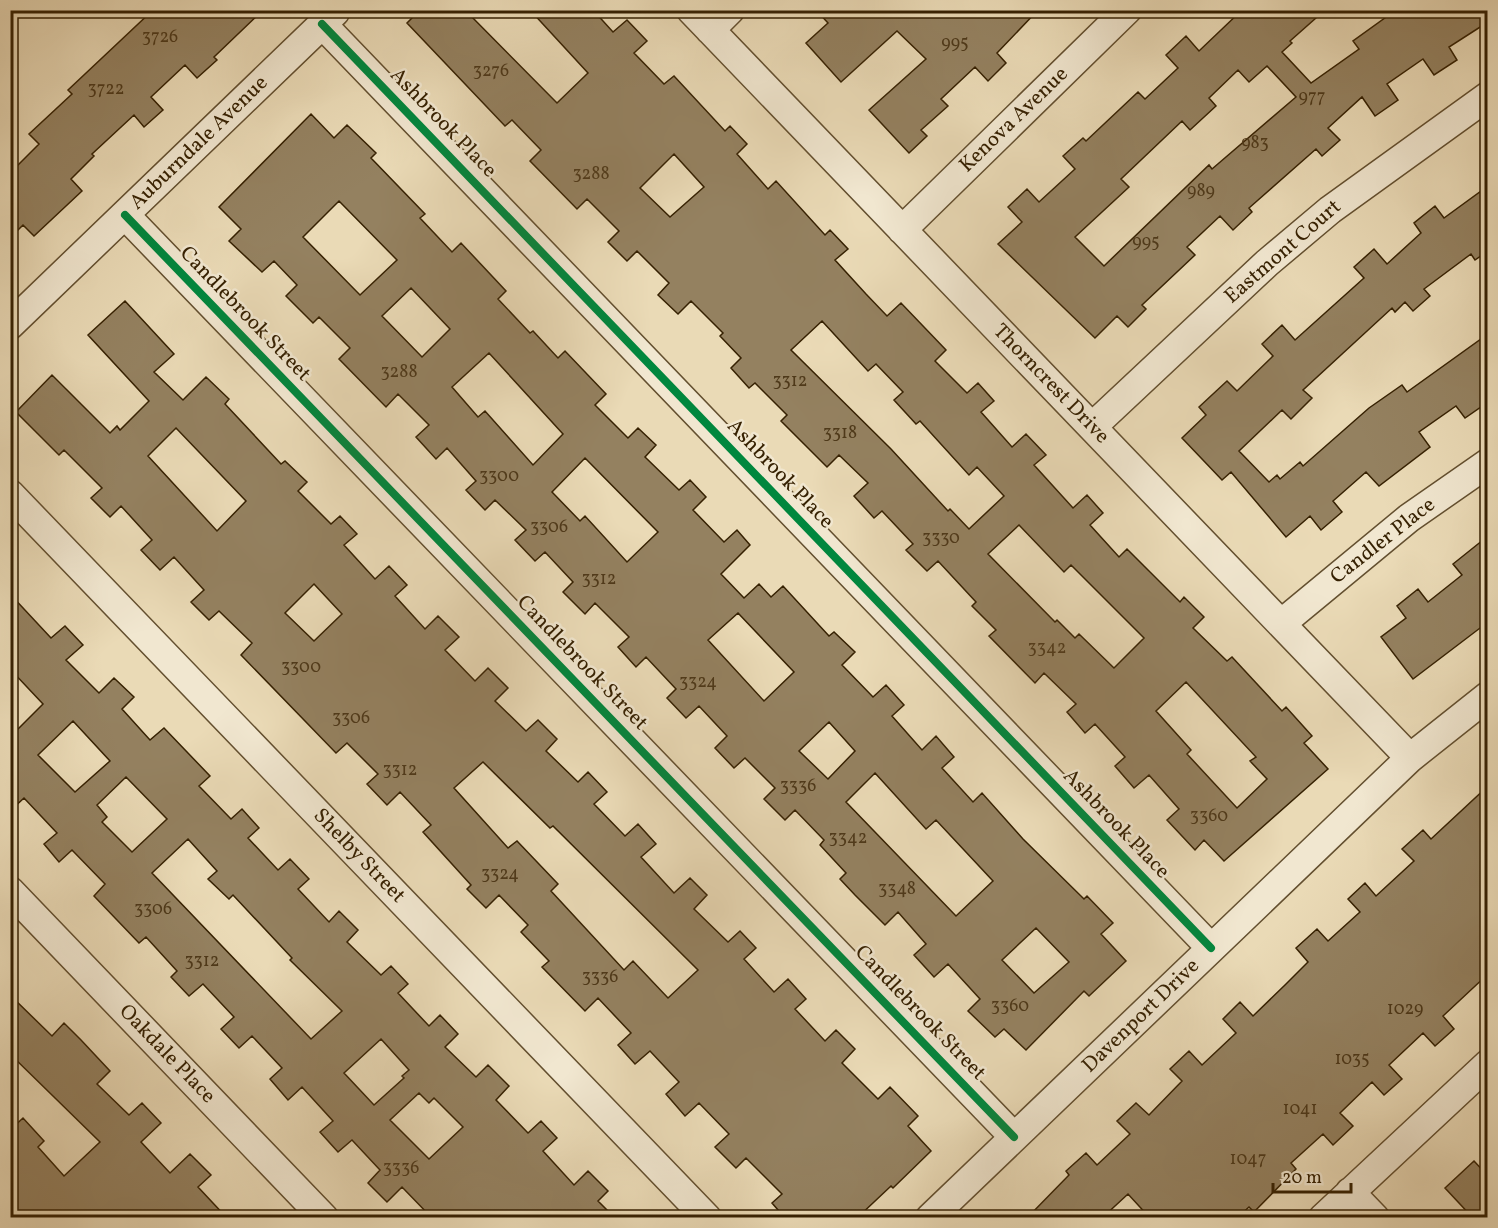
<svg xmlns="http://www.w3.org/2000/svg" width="1498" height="1228" viewBox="0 0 1498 1228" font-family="Vollkorn,serif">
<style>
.building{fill:#948160;stroke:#362102;stroke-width:1.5;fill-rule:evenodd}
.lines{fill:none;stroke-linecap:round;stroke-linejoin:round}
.street-casing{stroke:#634f2f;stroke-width:31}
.street{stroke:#f1e7d0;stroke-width:28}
.cycleway-casing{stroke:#f1e7d0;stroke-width:11}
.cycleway{stroke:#00873e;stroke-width:8}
.labels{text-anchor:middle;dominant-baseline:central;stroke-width:5;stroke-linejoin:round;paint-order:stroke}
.number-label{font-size:18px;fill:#4e391a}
.street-label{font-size:21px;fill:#362102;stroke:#f1e7d0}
</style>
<rect width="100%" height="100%" fill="#eadab6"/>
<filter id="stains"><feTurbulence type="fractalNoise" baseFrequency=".00333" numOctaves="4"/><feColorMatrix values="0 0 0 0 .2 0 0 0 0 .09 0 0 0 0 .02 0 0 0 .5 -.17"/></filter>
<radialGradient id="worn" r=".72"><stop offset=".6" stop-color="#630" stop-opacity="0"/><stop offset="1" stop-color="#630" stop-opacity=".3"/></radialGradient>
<path class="building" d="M153 10H263L214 57 217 60 197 78 185 65 151 97 163 110 144 127 134 115 92 154 94 156 71 179 82 191 34 236 23 225 10 238V173L39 144 29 134 72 94 68 90Z
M420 10H465L557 103 588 73 530 10H593L613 32 627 20 647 41 634 53 664 84 674 76 725 131 730 126 747 144 737 154 768 189 776 181 825 235 830 230 848 249 835 260 866 294 887 316 901 303 946 350 935 361 967 393 978 383 994 401 981 412 1012 447 1026 434 1046 455 1034 465 1073 508 1087 495 1103 513 1090 525 1119 557 1127 549 1180 602 1184 597 1204 617 1193 628 1227 661 1232 657 1282 711 1286 707 1312 736 1304 743 1328 769 1224 861 1204 840 1195 850 1167 820 1179 809 1149 775 1134 788 1115 766 1125 757 1095 724 1085 733 1067 712 1076 704 1044 673 1035 683 989 636 996 630 972 606 976 602 938 561 927 571 906 550 913 544 882 511 874 518 854 496 868 483 839 455 827 467 781 421 787 415 755 383 749 388 731 368 741 358 720 336 723 333 691 301 678 314 658 295 669 283 637 251 627 261 608 242 619 231 587 199 577 209 530 161 541 150 512 120 505 126 407 23ZM674 154 704 187 670 217 640 188ZM822 321 868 371 876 364 903 392 894 400 916 424 920 421 969 475 977 467 1004 496 969 529 950 509 948 511 891 449 791 350ZM1019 525 1064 572 1071 565 1144 638 1114 668 1079 634 1075 638 1057 620 1055 622 988 554ZM1186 682 1256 757 1250 761 1267 779 1237 808 1187 754 1191 750 1156 711Z
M816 10H1038L997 53 1006 63 988 81 975 67 941 99 948 106 921 130 927 136 909 153 869 110 926 59 897 31 841 82 806 43 828 23Z
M1242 10H1325L1290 41 1292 43 1282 52 1311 83 1359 49 1353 41 1396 10H1488V22L1449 47 1457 60 1434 75 1423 59 1387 84 1398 100 1375 116 1362 97 1328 128 1340 140 1322 156 1316 149 1249 208 1252 212 1233 230 1220 216 1187 247 1195 255 1142 305 1146 309 1128 327 1117 316 1095 338 998 244 1022 222 1008 207 1027 189 1039 202 1075 169 1063 156 1083 138 1086 141 1138 92 1145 99 1178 68 1166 55 1186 36 1199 51ZM1267 66 1296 97 1212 169 1209 165 1104 266 1075 237 1129 187 1121 179 1182 121 1190 130 1216 106 1209 98 1238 70 1249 82Z
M311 114 334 138 347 125 376 153 371 158 425 214 420 218 452 252 461 243 506 291 498 299 530 333 533 331 558 358 565 351 606 394 595 405 628 438 638 428 656 445 645 457 679 490 690 480 706 497 693 510 724 542 737 530 750 545 721 574 744 598 759 584 771 597 783 586 829 636 834 632 855 652 842 665 873 697 886 685 904 705 892 716 922 750 936 736 954 757 942 768 973 802 982 793 1023 839 1084 899 1087 896 1113 923 1101 934 1126 961 1089 996 1084 991 1026 1050 1004 1029 995 1037 968 1011 980 999 948 964 934 977 914 955 926 944 898 912 885 925 855 895 840 879 846 873 820 845 824 840 795 810 785 820 764 799 775 788 745 758 734 768 715 748 727 736 699 706 686 718 667 698 676 689 646 657 636 667 618 647 629 637 595 603 585 614 563 592 573 582 545 552 535 561 515 540 526 530 495 500 485 510 466 490 476 481 447 448 436 459 416 437 429 425 398 394 386 407 339 359 350 348 319 317 313 323 286 296 297 285 274 261 262 272 229 241 241 229 219 207ZM339 201 397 260 360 295 303 237ZM411 288 450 329 422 357 382 316ZM489 353 563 434 533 465 485 411 478 417 452 387ZM585 458 658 532 627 562 585 516 580 521 552 492ZM738 613 794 672 764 701 708 640ZM829 722 855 751 828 779 799 751ZM875 773 926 829 936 820 993 881 956 916 846 802ZM1036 928 1069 962 1034 993 1002 960Z
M1488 186V251L1475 260 1471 254 1424 289 1430 296 1413 311 1405 302 1395 312 1392 308 1303 390 1312 398 1291 419 1282 410 1239 451 1269 482 1277 475 1280 479 1300 462 1303 466 1369 408 1402 385 1407 392 1488 334V402L1465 418 1456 406 1419 432 1430 447 1379 486 1366 472 1333 501 1342 512 1321 530 1310 516 1286 537 1231 472 1222 480 1182 438 1206 415 1199 407 1227 381 1237 391 1273 356 1262 344 1282 325 1295 340 1364 278 1354 267 1374 249 1387 264 1421 233 1414 223 1435 206 1444 218Z
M125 301 174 354 154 372 183 400 206 377 229 399 225 404 281 464 285 461 307 482 298 491 331 524 340 516 357 534 344 545 375 579 389 566 407 585 395 596 425 629 438 616 459 637 445 650 475 681 488 668 508 688 495 701 526 731 538 720 557 739 546 751 578 782 588 772 607 792 594 804 625 836 638 824 656 844 641 857 674 893 690 878 707 895 694 909 728 942 740 931 756 948 744 959 774 992 788 979 806 999 795 1009 825 1041 836 1030 855 1049 842 1063 878 1099 890 1087 918 1116 908 1126 931 1151 893 1188 891 1186 857 1218H785L772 1203 782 1194 746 1158 736 1168 715 1147 729 1134 699 1103 685 1116 666 1094 679 1082 650 1051 635 1064 618 1045 631 1033 598 998 585 1011 542 967 549 961 521 932 528 925 499 895 486 908 467 889 471 885 423 832 431 825 400 792 387 805 367 784 378 774 347 743 336 753 241 655 252 643 219 611 209 620 191 602 204 590 174 557 160 570 141 550 152 540 121 506 110 517 91 498 102 488 64 450 59 455 16 412 52 375 110 433 117 426 120 430 149 401 88 335ZM176 428 246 501 217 531 148 456ZM314 584 342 614 314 641 285 613ZM483 762 550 828 553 826 698 970 668 998 633 961 624 970 551 891 558 884 517 841 508 848 454 788Z
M1488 536V622L1413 679 1381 637 1406 618 1397 606 1418 589 1428 602 1462 575 1453 564Z
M10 594 51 638 65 626 83 645 66 660 99 693 114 678 134 697 122 709 150 740 164 728 210 776 199 786 231 819 242 809 259 828 248 838 278 870 290 859 309 879 298 889 329 922 339 911 358 930 347 942 381 975 391 966 408 984 398 993 429 1026 440 1015 458 1034 445 1047 476 1077 488 1065 509 1086 496 1100 528 1133 541 1121 557 1138 543 1151 574 1185 588 1171 608 1191 598 1201 615 1218H432L402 1187 387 1202 368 1183 380 1170 352 1140 338 1152 320 1132 333 1121 302 1087 288 1100 270 1079 282 1068 252 1036 239 1048 221 1029 234 1017 203 984 189 996 171 977 177 971 146 937 139 943 94 896 105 884 72 850 59 862 44 844 57 833 24 798 10 811V737L43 704 10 669ZM73 721 110 761 75 792 38 755ZM126 777 167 819 132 852 102 822 107 817 97 805ZM188 839 217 871 208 879 229 899 233 895 292 958 290 960 342 1011 311 1039 152 873ZM381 1039 409 1070 402 1076 404 1078 374 1105 344 1073ZM419 1093 429 1103 434 1098 463 1127 429 1159 390 1120Z
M1488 786V974L1443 1016 1454 1029 1435 1046 1423 1033 1389 1065 1402 1079 1384 1095 1372 1082 1340 1113 1353 1126 1333 1145 1323 1134 1291 1163 1296 1169 1254 1212 1249 1207 1237 1218H1150L1128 1194 1102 1218H1027L1069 1175 1066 1171 1086 1153 1097 1165 1130 1134 1117 1121 1136 1103 1149 1115 1182 1081 1170 1069 1189 1051 1202 1065 1236 1033 1223 1019 1240 1002 1253 1016 1285 985 1308 962 1296 948 1317 929 1328 941 1360 912 1348 899 1365 883 1376 896 1414 861 1402 849 1423 830 1431 839Z
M10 995 52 1036 64 1023 81 1040 110 1071 97 1084 129 1115 142 1103 161 1123 141 1142 170 1173 190 1154 211 1175 198 1187 227 1218H18L10 1209V1130L23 1118 44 1141 38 1147 64 1176 100 1142 10 1054Z
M1474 1161 1488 1176V1218H1473L1445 1188Z"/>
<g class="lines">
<g class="street-casing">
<path id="street" d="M691 10 1410 758
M322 24 1211 948
M710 30 730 10
M125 215 1014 1137
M902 230 1127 10
M10 325 335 12
M1092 427 1267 263 1330 210 1488 96
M10 494 707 1218
M1282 623 1409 518 1488 463
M10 891 324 1218
M1350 1192 1375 1218
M930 1218 1410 758 1488 696
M1323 1218 1488 1064"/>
</g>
<use href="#street" class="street"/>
<g class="cycleway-casing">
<path id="cycleway" d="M322 24 1211 948
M125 215 1014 1137"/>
</g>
<use href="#cycleway" class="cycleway"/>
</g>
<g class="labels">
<g class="number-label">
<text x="160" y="37">3726</text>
<text x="955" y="43">995</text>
<text x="491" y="71">3276</text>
<text x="106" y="89">3722</text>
<text x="1312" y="97">977</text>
<text x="1255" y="143">983</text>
<text x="591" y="174">3288</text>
<text x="1201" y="191">989</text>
<text x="1146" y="242">995</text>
<text x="399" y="372">3288</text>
<text x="790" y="381">3312</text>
<text x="840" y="433">3318</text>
<text x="499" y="476">3300</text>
<text x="549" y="527">3306</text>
<text x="941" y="538">3330</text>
<text x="599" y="579">3312</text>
<text x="1047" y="648">3342</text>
<text x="301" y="667">3300</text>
<text x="698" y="682">3324</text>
<text x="351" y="718">3306</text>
<text x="400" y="770">3312</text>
<text x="798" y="786">3336</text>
<text x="1209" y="816">3360</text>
<text x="848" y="838">3342</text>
<text x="500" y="874">3324</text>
<text x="897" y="889">3348</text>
<text x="153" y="909">3306</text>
<text x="202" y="961">3312</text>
<text x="600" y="977">3336</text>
<text x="1010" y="1006">3360</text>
<text x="1405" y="1009">1029</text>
<text x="1352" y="1059">1035</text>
<text x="1300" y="1109">1041</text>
<text x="1248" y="1159">1047</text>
<text x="401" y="1168">3336</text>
</g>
<g class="street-label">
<text transform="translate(1014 120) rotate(-44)">Kenova Avenue</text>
<text transform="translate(443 123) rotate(46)">Ashbrook Place</text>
<text transform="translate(199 143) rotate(-44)">Auburndale Avenue</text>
<text transform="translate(1283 252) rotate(-41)">Eastmont Court</text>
<text transform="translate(245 314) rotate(46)">Candlebrook Street</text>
<text transform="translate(1051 384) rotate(46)">Thorncrest Drive</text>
<text transform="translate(780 474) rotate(46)">Ashbrook Place</text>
<text transform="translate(1383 541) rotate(-38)">Candler Place</text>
<text transform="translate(582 663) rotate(46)">Candlebrook Street</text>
<text transform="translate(1116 824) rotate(46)">Ashbrook Place</text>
<text transform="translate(359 856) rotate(46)">Shelby Street</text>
<text transform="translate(920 1013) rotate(46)">Candlebrook Street</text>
<text transform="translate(1141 1016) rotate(-44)">Davenport Drive</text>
<text transform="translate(167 1054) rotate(46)">Oakdale Place</text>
</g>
</g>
<rect width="1498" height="1228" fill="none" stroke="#eadab6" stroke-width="36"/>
<rect x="12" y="12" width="1474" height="1204" fill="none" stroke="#362102" stroke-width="3"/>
<rect x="18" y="18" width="1462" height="1192" fill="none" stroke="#362102" stroke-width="1.5"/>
<path d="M1273 1183v9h78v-9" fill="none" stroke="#362102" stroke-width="3"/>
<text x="1282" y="1183" font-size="18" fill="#362102" stroke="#f1e7d0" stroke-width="4.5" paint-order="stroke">20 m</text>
<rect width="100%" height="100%" filter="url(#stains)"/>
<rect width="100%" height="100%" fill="url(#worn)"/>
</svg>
